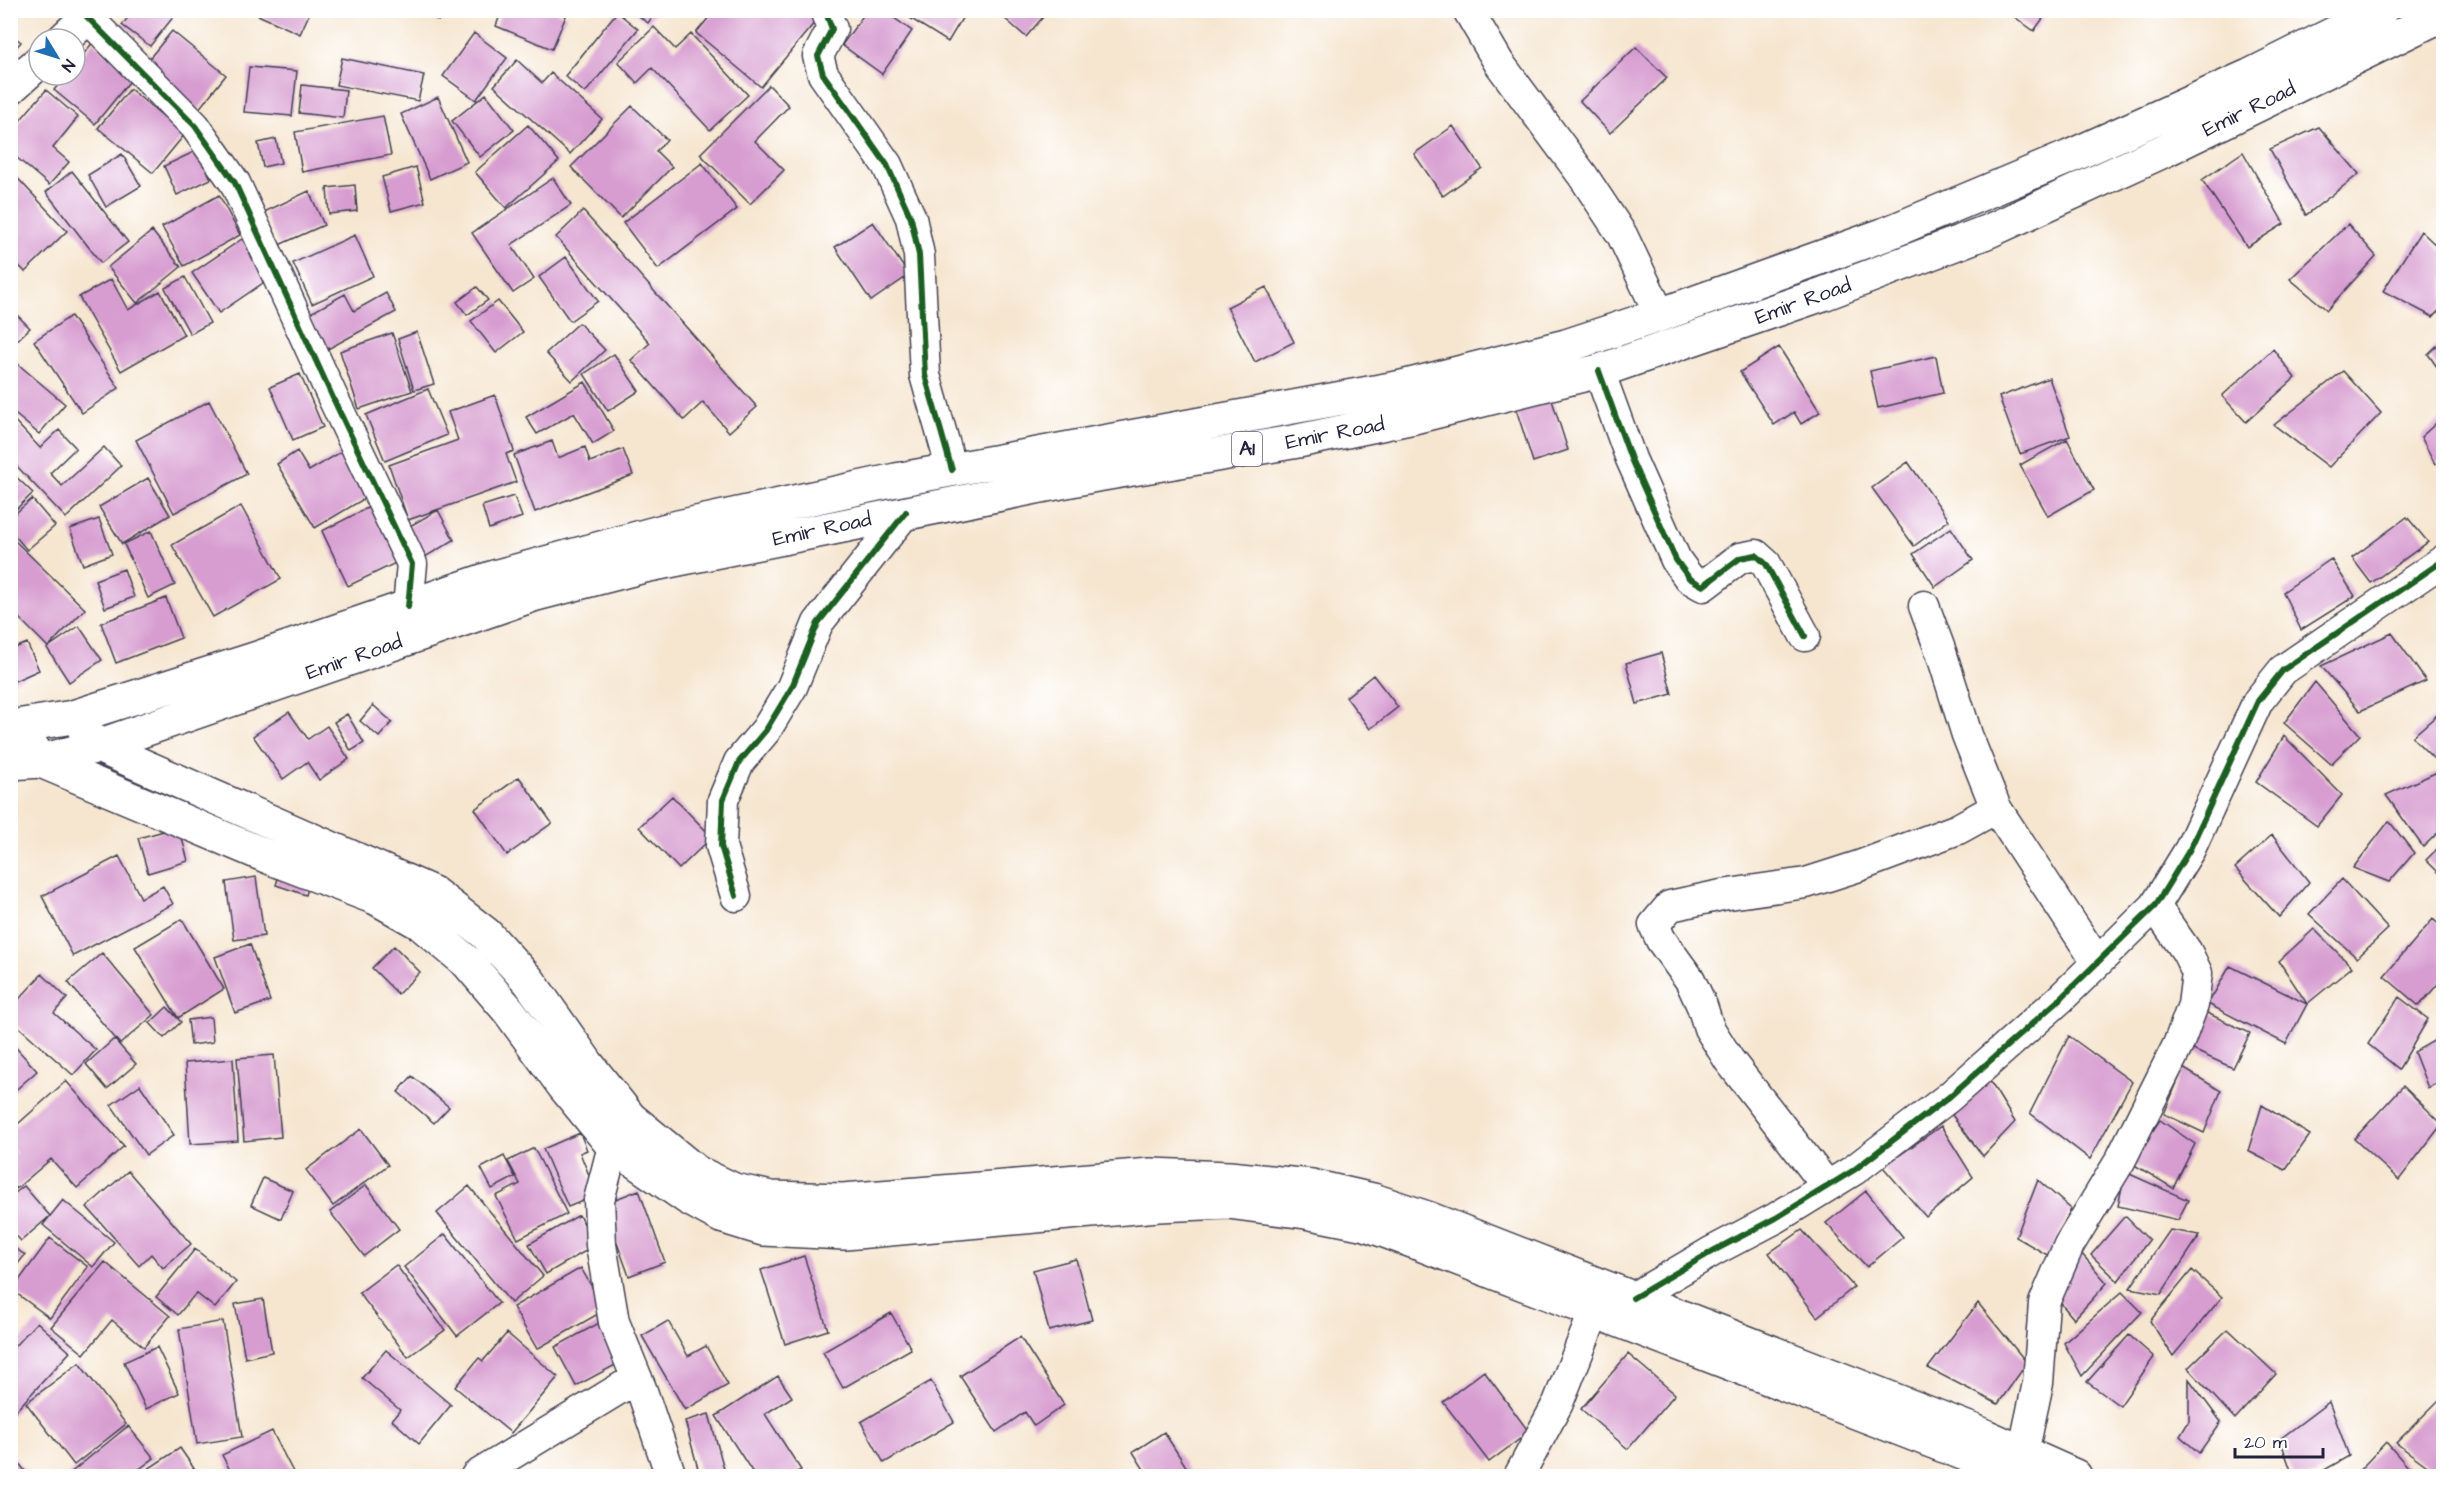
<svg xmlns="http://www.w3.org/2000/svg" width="2454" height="1487" viewBox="0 0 2454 1487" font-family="'Architects Daughter',sans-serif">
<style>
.building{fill:#d79dd0}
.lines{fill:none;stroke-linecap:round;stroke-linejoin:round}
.street-casing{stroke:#423f51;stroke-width:33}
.secondary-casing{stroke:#423f51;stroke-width:36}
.primary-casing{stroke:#423f51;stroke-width:36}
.highway-casing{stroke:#423f51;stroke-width:36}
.street{stroke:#fff;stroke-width:30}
.secondary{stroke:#fff;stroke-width:33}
.primary{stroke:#fff;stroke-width:33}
.highway{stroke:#fff;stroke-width:33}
.cycleway-casing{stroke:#fff;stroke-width:10}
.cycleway{stroke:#1b5e20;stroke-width:6}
.labels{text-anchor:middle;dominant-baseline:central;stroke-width:4.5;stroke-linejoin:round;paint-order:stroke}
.shield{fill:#fff;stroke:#646476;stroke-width:1.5}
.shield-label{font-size:20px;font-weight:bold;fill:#22223b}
.street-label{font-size:21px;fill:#22223b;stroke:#fff}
</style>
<rect width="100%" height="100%" fill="#fff"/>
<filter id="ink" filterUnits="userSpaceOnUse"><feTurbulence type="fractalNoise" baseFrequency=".0167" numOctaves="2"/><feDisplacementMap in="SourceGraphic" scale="12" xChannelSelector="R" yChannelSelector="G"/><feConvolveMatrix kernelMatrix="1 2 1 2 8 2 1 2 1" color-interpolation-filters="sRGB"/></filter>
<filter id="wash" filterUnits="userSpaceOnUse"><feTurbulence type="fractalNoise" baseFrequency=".008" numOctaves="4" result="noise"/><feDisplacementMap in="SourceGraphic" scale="24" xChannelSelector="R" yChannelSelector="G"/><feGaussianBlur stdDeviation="1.35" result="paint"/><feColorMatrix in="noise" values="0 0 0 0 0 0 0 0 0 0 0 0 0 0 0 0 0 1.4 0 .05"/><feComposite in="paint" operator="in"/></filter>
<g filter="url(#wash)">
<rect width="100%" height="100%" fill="#f6e6d0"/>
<g id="blocks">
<path class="building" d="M10 10H21L10 22Z
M134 10H179L150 46 122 25Z
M260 10H311L300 34 258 15Z
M422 10H444L438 21Z
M502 10H552L566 16 552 49 496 26Z
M631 10H657L648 23Z
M715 10H802L815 22 761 87 696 33Z
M867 10H883L912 31 882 74 842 45Z
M897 10H967L948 42Z
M995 10H1049L1026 37Z
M2005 10H2049L2034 31Z
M617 12 638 29 585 93 565 76Z
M654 27 675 49 691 34 748 95 710 130 652 68 637 83 618 62Z
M172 31 226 75 198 110 143 66Z
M10 33 21 42 10 54Z
M474 33 507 58 476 100 443 76Z
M93 42 134 76 95 124 54 90 67 75H75V65Z
M1636 47 1667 78 1610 133 1580 101Z
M342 58 424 75 418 101 336 85Z
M517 60 542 83 551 73 602 119 570 154 494 86Z
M249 67 297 71 292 116 244 112Z
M302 85 346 90 343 118 299 113Z
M769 85 789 106 755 141 784 170 750 204 700 154Z
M130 89 185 134 153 173 98 128Z
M46 90 78 117 53 148 69 162 49 185 10 152V132Z
M486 94 514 130 480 157 452 121Z
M438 97 467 162 430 179 401 114Z
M632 106 667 140 656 151 672 167 621 218 571 167Z
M383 116 391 155 302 172 295 132Z
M528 125 559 161 506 208 475 172Z
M1453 126 1482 168 1443 196 1414 154Z
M2319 127 2359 174 2306 215 2270 149Z
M276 139 281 163 263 167 258 143Z
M198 150 211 179 177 195 164 166Z
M2243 152 2284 224 2247 247 2202 180Z
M122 154 141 186 106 207 88 175Z
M702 163 737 209 658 269 623 223Z
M416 167 425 202 391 211 382 177Z
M10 170 67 231 25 272 10 256V240L16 235 10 229Z
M72 171 128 242 101 263 46 192Z
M553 178 571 205 511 245 534 279 513 293 472 233Z
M355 185 357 211 329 214 327 188Z
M309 191 324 225 279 245 264 212Z
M219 195 240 235 184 266 162 227Z
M583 211 757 407 729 432 703 402 684 420 631 360 650 343 556 237Z
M873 222 909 275 871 301 835 247Z
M2348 224 2376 256 2327 310 2290 279Z
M152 231 181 267 137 303 108 267Z
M2421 231 2444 253V305L2433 317 2383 291Z
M355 235 373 276 312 304 293 263Z
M242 239 269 279 219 313 192 273Z
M566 257 598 301 570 321 539 277Z
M185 277 210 323 190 334 165 288Z
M111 279 128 310 160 291 184 335 121 371 79 297Z
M477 287 488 300 467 315 457 302Z
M1266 287 1294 342 1255 362 1227 307Z
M386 293 396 312 326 350 307 315 345 294 354 311Z
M498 301 523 332 496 353 471 321Z
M10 308 30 328 10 347Z
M71 316 119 388 82 413 34 341Z
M579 323 605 350 572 381 546 353Z
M417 332 434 384 414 390 398 339Z
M392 333 412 391 359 409 340 351Z
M2444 339V377L2428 354Z
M1779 347 1820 412 1801 424 1794 412 1774 425 1740 372Z
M2273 349 2295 378 2246 422 2222 396Z
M614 354 639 391 608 411 584 374Z
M1936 356 1943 393 1878 408 1870 371Z
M12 359 65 404 39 434 10 410Z
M2343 371 2381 413 2329 467 2274 425Z
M300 374 323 427 293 440 270 387Z
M2049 378 2070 436 2020 454 1999 397Z
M585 382 614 431 593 444 574 413 537 434 526 417Z
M428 389 447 435 385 461 366 415Z
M495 395 514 451 506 454 516 482 408 520 389 465 458 440 448 412Z
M1551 397 1568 450 1533 462 1516 409Z
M209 401 247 474 174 513 136 440Z
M10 416 40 448 59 430 76 448 50 473 62 486 104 447 121 466 66 518 10 459Z
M2444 416V458L2435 464 2421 437Z
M2067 439 2094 490 2048 516 2020 465Z
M552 441 558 458 585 447 590 462 623 449 633 475 535 512 514 455Z
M346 449 372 494 315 528 277 464 297 451 309 471Z
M1908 462 1949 520 1914 546 1872 488Z
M10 471 33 493 10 515Z
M148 478 170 515 122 544 99 507Z
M514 496 522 517 489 529 482 506Z
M32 499 55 526 27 550 10 530V518Z
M375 504 402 560 348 586 322 531Z
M241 506 281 579 213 617 172 545Z
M438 510 454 540 425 557 408 527Z
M2407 517 2428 542 2371 583 2352 558Z
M99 519 112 554 83 565 70 529Z
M1951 528 1973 560 1935 587 1913 554Z
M151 531 175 585 148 598 124 544Z
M10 536 85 609 48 647 10 609Z
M2331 559 2355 596 2301 630 2283 592Z
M124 569 134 597 105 608 95 580Z
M166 598 181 638 116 663 101 623Z
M79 626 102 660 69 682 47 648Z
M2392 633 2426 681 2360 711 2321 666Z
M27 643 39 670 10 683V650Z
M1661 653 1672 694 1637 704 1626 663Z
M1373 675 1398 707 1370 729 1346 697Z
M2315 682 2360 735 2331 764 2284 723Z
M373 705 392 722 379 737 360 721Z
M2444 709V752L2435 760 2412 737Z
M289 712 308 739 327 726 349 759 319 780 307 762 283 779 253 736Z
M347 714 364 743 351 751 334 722Z
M2284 736 2342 795 2317 826 2256 782Z
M2444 769V827L2423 847 2386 795Z
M519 777 552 823 507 855 475 809Z
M672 796 712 837 679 869 639 827Z
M2389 821 2414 853 2389 882 2353 868Z
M179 827 188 861 148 873 138 838Z
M2272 835 2309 882 2279 917 2235 868Z
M2444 842V878L2426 860Z
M119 856 141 898 163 886 173 904 73 956 42 896Z
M282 865 312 875 306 895 276 885Z
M256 877 264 936 234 940 226 882Z
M2342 879 2388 929 2357 958 2309 914Z
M182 919 224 989 178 1018 135 947Z
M2433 919 2444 929V977L2419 1006 2384 976Z
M2314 929 2352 967 2307 1004 2279 961Z
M250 944 270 1001 235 1013 215 957Z
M394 946 420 972 398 994 372 968Z
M102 953 154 1015 120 1044 68 982Z
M2230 966 2307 1004 2286 1044 2208 1004Z
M42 974 67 998 54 1013 96 1050 73 1075 10 1019V1009Z
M2399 997 2428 1019 2399 1069 2368 1044Z
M167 1007 181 1022 164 1038 150 1023Z
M2205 1012 2250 1033 2233 1068 2193 1050Z
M211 1017 213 1042 191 1045 188 1020Z
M2444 1035V1079L2428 1088 2414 1052Z
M2069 1036 2132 1082 2090 1159 2030 1113Z
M114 1039 136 1064 107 1089 86 1064Z
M10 1041 37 1071 10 1095Z
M274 1055 281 1137 244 1141 237 1058Z
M233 1059 238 1141 190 1144 185 1063Z
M2183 1068 2221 1091 2204 1133 2164 1114Z
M412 1076 449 1107 434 1123 398 1092Z
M1988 1078 2015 1122 1983 1156 1952 1115Z
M66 1081 124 1146 77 1188 51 1159 16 1189 10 1182V1158L16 1153 10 1147V1131Z
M140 1085 174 1135 146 1155 111 1105Z
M2403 1086 2442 1124 2399 1180 2354 1139Z
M2262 1105 2310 1135 2285 1170 2248 1151Z
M2160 1120 2195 1144 2173 1188 2131 1163Z
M1941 1126 1973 1177 1926 1217 1883 1167Z
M361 1129 388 1165 333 1206 306 1170Z
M580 1133 587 1150 580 1153 597 1195 568 1207 543 1149Z
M534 1148 567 1214 518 1239 496 1196 520 1184 508 1161Z
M504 1156 515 1177 492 1189 481 1168Z
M128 1171 191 1244 163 1268 151 1254 139 1266 87 1207Z
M2125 1172 2188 1200 2178 1220 2118 1206Z
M263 1178 293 1191 281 1219 251 1205Z
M2038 1180 2071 1209 2049 1256 2016 1237Z
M366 1185 399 1229 364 1256 330 1212Z
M24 1186 50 1216 21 1241 10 1229V1197Z
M469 1186 543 1276 511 1303 437 1213Z
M639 1190 665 1262 629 1276 603 1204Z
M1866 1191 1903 1237 1867 1267 1826 1223Z
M63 1200 114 1242 93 1267 43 1225Z
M579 1215 596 1245 546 1274 529 1244Z
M2125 1216 2149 1240 2118 1281 2091 1255Z
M1802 1230 1854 1287 1817 1317 1769 1253Z
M2170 1230 2200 1235 2161 1294 2130 1288Z
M445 1234 499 1303 457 1336 404 1267Z
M50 1238 88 1267 50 1318 12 1290Z
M10 1245 25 1255 13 1270 10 1268Z
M195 1249 236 1282 215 1308 196 1293 178 1315 156 1297Z
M2081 1253 2107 1283 2074 1319 2053 1294Z
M804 1256 828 1330 785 1344 761 1270Z
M1076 1259 1092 1320 1049 1331 1033 1270Z
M105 1262 170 1316 144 1347 112 1320 84 1354 51 1327Z
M396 1265 445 1330 408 1357 359 1293Z
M581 1268 605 1310 537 1349 513 1307Z
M2192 1270 2222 1297 2173 1356 2150 1321Z
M2122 1292 2142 1312 2082 1376 2064 1343Z
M263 1299 272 1352 245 1358 235 1304Z
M1978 1303 2027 1363 1998 1404 1928 1368Z
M891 1313 911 1349 843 1388 823 1352Z
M223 1321 242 1437 197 1444 179 1329Z
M668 1321 688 1356 706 1346 728 1385 685 1410 642 1336Z
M37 1322 70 1352 10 1417V1351Z
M601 1322 621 1362 576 1386 555 1347Z
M2228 1329 2276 1374 2235 1419 2188 1368Z
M507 1333 558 1377 511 1433 455 1387 479 1358 483 1361Z
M2129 1335 2154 1357 2120 1406 2087 1382Z
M1020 1337 1064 1405 1034 1426 1025 1412 996 1432 960 1376Z
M157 1347 179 1393 146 1409 124 1362Z
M386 1350 451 1405 419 1444 392 1420 400 1410 362 1378Z
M1628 1354 1675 1394 1628 1449 1581 1409Z
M79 1363 126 1424 74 1465 26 1403Z
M1484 1371 1529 1432 1489 1462 1443 1402Z
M778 1376 792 1397 765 1414 801 1470 790 1476H755L716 1416Z
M2189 1379 2221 1422 2199 1453 2180 1436 2189 1421Z
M931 1381 954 1422 884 1463 861 1422Z
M2440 1399 2444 1404V1465L2438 1474 2396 1443Z
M2329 1402 2349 1456 2314 1476H2293L2280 1439Z
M709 1414 726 1476H700L685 1421Z
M128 1426 154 1458 130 1476H71L69 1474Z
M272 1431 295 1476H233L222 1455Z
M1164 1432 1192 1476H1148L1133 1452Z
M2386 1442 2416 1476H2354Z
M180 1448 199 1476H153L148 1469Z
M10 1452 29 1476H10Z"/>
</g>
</g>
<g filter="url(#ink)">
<use href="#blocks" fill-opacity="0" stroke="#423f51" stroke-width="1.5"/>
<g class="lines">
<g class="street-casing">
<path id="street" d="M825 10 832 29 818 56 823 74 887 165 911 218 919 255 925 375 952 470
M1468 10 1499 63 1583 176 1622 235 1660 315
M87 17 195 126 235 183 333 398 412 564 408 607
M1599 371 1631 459 1676 560 1689 578 1703 586 1740 558 1756 555 1766 564 1805 636
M1924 606 1941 652 1967 735 1996 808 2097 962
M736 896 721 846 723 800 739 762 766 730 792 687 818 623 906 512
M625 1127 613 1146 599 1200 601 1245 614 1322 642 1391 671 1476
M1827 1186 1729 1060 1709 1028 1702 1006 1690 980 1661 940 1654 925 1670 906 1722 895 1806 883 1859 866 1958 829 1996 808
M1633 1298 1713 1251 1776 1218 1854 1170 1949 1097 2060 999 2155 906 2190 849 2258 701 2283 670 2444 560
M2023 1453 2038 1383 2044 1303 2069 1245 2120 1161 2178 1045 2193 1005 2197 973 2187 952 2155 906
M476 1476 637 1378
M1519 1476 1558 1403 1595 1310"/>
</g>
<g class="secondary-casing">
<path id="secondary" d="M64 39 95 10
M10 88 39 62"/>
</g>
<g class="primary-casing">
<path id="primary" d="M19 727 41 761 271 858 376 898 420 923 468 963 509 1011 563 1085 613 1146 688 1198 721 1216 763 1229 845 1233 1158 1205 1228 1202 1306 1212 1366 1224 1415 1242 1965 1454 2015 1476
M85 731 98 746 433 893 486 934 529 981 588 1065 630 1118 696 1172 734 1190 771 1198 843 1200 1151 1175 1229 1178 1312 1186 1373 1200 1427 1218 1974 1431 2075 1476"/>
</g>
<g class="highway-casing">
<path id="highway" d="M10 727 73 717 255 659 494 577 678 527 896 480 1402 387 1566 346 1660 315 1883 235 2069 157 2249 76 2381 10
M10 763 41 761 98 746 536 594 644 566 1091 476 1298 441 1414 417 1599 371 1823 294 1989 231 2161 152 2444 14"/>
</g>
<use href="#street" class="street"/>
<use href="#secondary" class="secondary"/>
<use href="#primary" class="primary"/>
<use href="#highway" class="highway"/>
<g class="cycleway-casing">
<path id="cycleway" d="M825 10 832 29 818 56 823 74 887 165 911 218 919 255 925 375 952 470
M87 17 195 126 235 183 333 398 412 564 408 607
M1599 371 1631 459 1676 560 1689 578 1703 586 1740 558 1756 555 1766 564 1805 636
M736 896 721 846 723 800 739 762 766 730 792 687 818 623 906 512
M1633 1298 1713 1251 1776 1218 1854 1170 1949 1097 2060 999 2155 906 2190 849 2258 701 2283 670 2444 560"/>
</g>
<use href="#cycleway" class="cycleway"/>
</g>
</g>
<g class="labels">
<rect class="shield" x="1232" y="432" width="30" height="34" rx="4.5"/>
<g class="shield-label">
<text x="1247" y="449">A1</text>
</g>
<g class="street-label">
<text transform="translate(2249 109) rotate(-26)">Emir Road</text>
<text transform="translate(1803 301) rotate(-20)">Emir Road</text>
<text transform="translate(1335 433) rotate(-11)">Emir Road</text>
<text transform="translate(822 529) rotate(-12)">Emir Road</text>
<text transform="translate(354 657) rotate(-19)">Emir Road</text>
</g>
</g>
<rect width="2454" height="1487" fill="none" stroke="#fff" stroke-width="36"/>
<g transform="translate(57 57) rotate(128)"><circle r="28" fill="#ffffff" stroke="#a7a7b1" stroke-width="1.5"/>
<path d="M0-4.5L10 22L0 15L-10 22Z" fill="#1f6fb2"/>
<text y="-9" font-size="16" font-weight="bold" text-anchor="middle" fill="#22223b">N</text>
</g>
<path d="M2235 1448v9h88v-9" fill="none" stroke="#22223b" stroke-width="3"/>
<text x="2244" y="1448" font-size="18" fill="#22223b" stroke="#ffffff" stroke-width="4.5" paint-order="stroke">20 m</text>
</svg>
